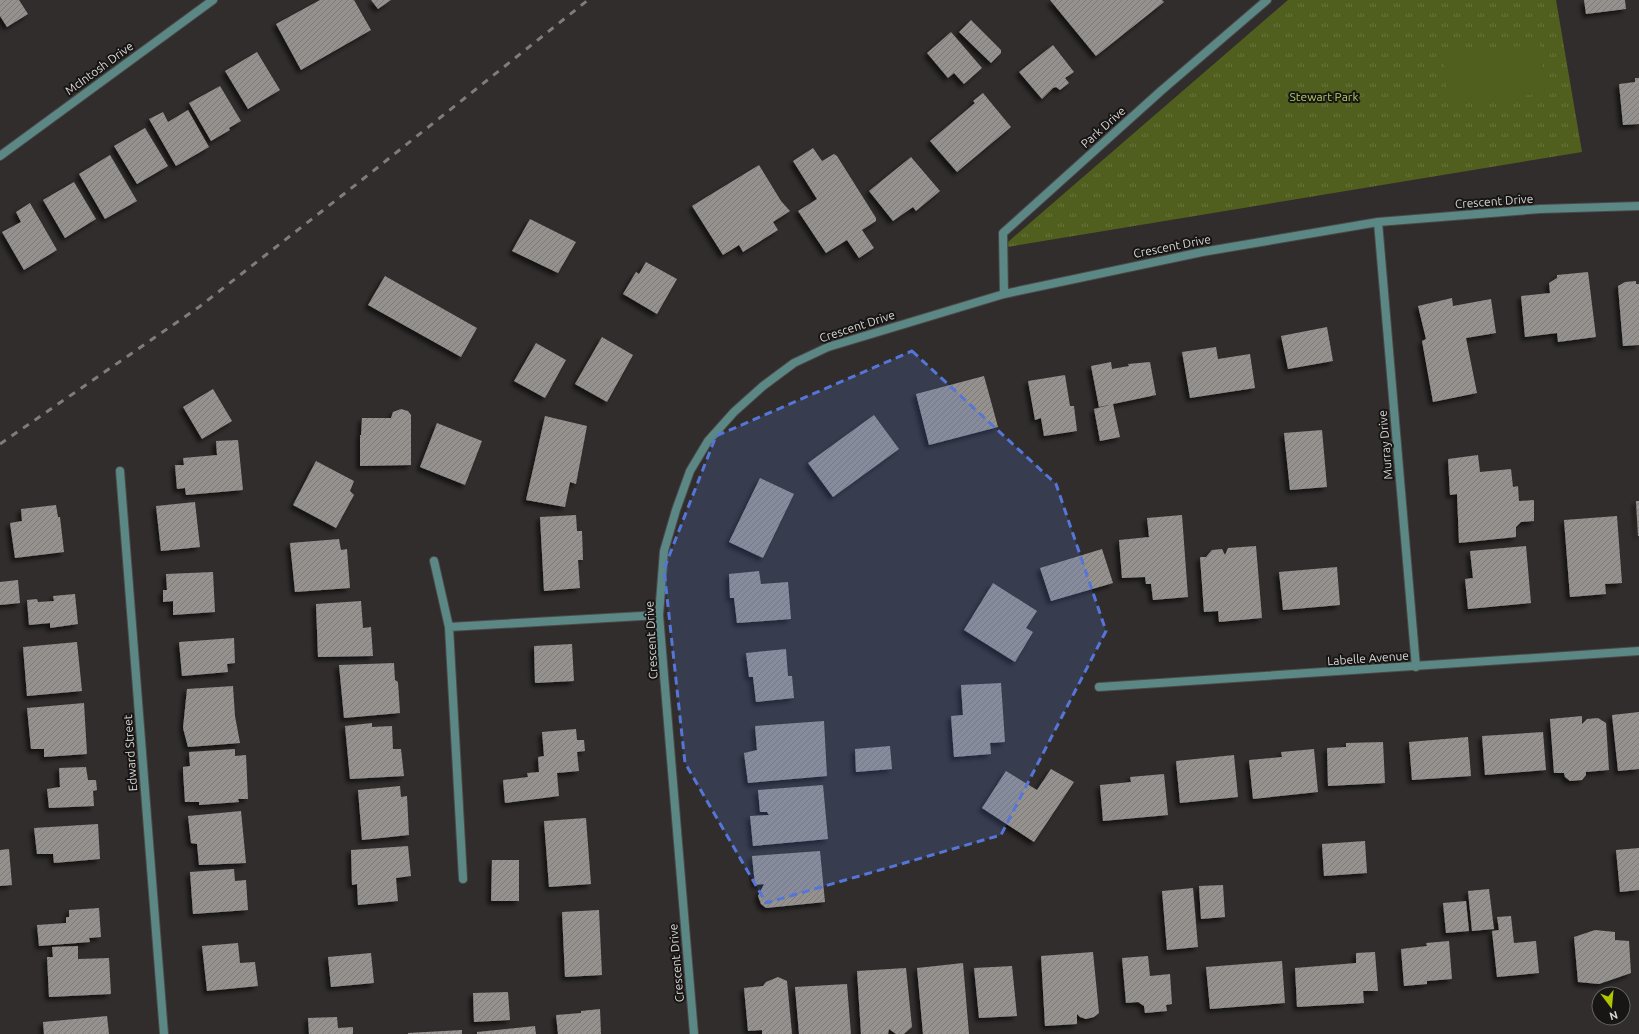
<svg xmlns="http://www.w3.org/2000/svg" width="1639" height="1034" viewBox="0 0 1639 1034" font-family="Ubuntu,sans-serif">
<style>
.grass{fill:url(#grass-tufts)}
.garden{fill:#505f1d}
.building{fill:url(#building-hatch);filter:url(#shadow)}
.lines{fill:none;stroke-linecap:round;stroke-linejoin:round}
.street-casing{stroke:#4b4847;stroke-width:10}
.street{stroke:#5b8785;stroke-width:8}
.rail{stroke:#7f7c7b;stroke-width:3;stroke-dasharray:7 7;stroke-linecap:butt}
.marked{fill:#5576d7;fill-opacity:0.2;stroke:#5576d7;stroke-width:3;stroke-dasharray:8 5;stroke-linejoin:round}
.labels{text-anchor:middle;dominant-baseline:central;stroke-width:4;stroke-linejoin:round;paint-order:stroke}
.street-label{font-size:12px;fill:#d8d5d5;stroke:#171615}
.park-label{font-size:12px;fill:#b2cc60;stroke:#171615}
</style>
<defs>
<pattern id="grass-tufts" width="24" height="20" patternUnits="userSpaceOnUse"><rect width="24" height="20" fill="#505f1d"/><path d="M3 7l-1-3M5 7V3M7 7l1-3M15 17l-1-3M17 17v-4M19 17l1-3" fill="none" stroke="#68753d"/></pattern>
<pattern id="building-hatch" width="6" height="6" patternUnits="userSpaceOnUse"><rect width="6" height="6" fill="#94918e"/><path d="M-1 1l2-2M0 6l6-6M5 7l2-2" fill="none" stroke="#7b7977"/></pattern>
<filter id="shadow"><feDropShadow dx="-3.5" dy="3.5" stdDeviation="2" flood-color="#0009"/></filter>
</defs>
<rect width="100%" height="100%" fill="#302d2c"/>
<path class="grass" d="M1288 0H1556L1582 152 1001 248Z"/>
<path class="garden" d="M1540 44 1545 93 1449 104 1443 55Z"/>
<path class="building" d="M0 0H19L28 14 7 27 0 16Z
M320 0H354L371 30 301 70 276 24Z
M371 0H391L378 9Z
M1050 0H1162L1164 2 1096 56Z
M1584 0H1625L1626 9 1586 14Z
M971 20 1001 50V53L991 63 959 32Z
M951 32 982 68 964 84 954 73 948 78 927 53Z
M1053 45 1074 72 1065 78 1069 83 1060 90 1056 87 1053 88 1042 99 1019 72Z
M257 52 280 90 248 109 225 71Z
M1635 78H1639V124L1623 125 1619 84 1635 82Z
M220 86 241 121 229 128 230 130 211 141 189 103Z
M983 93 1011 127 957 172 930 141 975 103 973 101Z
M188 110 209 147 176 166 149 119 163 112 168 122Z
M145 128 168 166 137 184 114 146Z
M813 148 822 161 834 154 837 156 876 218V221L862 230 874 248 859 258 847 240 826 253 798 211 817 199 793 161Z
M110 155 137 201 105 219 79 174Z
M911 157 940 191 916 211 913 207 893 221 869 191Z
M759 165 781 201 790 211 773 222 778 230 743 252 739 245 723 255 692 206Z
M74 182 96 219 65 238 43 200Z
M30 203 57 250 24 270 2 232 21 222 16 212Z
M530 219 576 242 558 273 512 251Z
M646 262 677 279 657 314 623 294 636 272 639 274Z
M1588 272 1596 337 1558 342 1557 333 1525 337 1521 296 1550 293 1549 283 1557 278V275Z
M385 276 477 328 461 357 368 305Z
M1636 281V284H1639V345L1623 346 1618 286 1625 282Z
M1452 298 1453 306 1491 299 1496 333 1466 338 1477 393 1433 402 1422 341 1426 339 1418 306Z
M1327 327 1333 361 1288 369 1281 336Z
M602 337 633 355 607 402 575 384Z
M536 343 566 360 545 398 514 381Z
M1216 347 1218 359 1250 354 1255 388 1190 398 1182 352Z
M1111 362 1112 369 1129 366 1128 364 1150 362 1156 395 1099 407 1091 366Z
M1065 375 1070 406H1074L1077 431 1044 436 1041 418 1035 420 1028 381Z
M984 376 998 427 929 445 916 394Z
M213 389 232 421 202 439 183 407Z
M1113 404 1120 437 1100 441 1094 409Z
M401 409 408 411 411 415V465L360 466V435H361L362 418H391L393 412Z
M874 415 899 449 833 497 808 463Z
M545 416 587 426 576 484 570 482 565 507 526 500Z
M437 423 482 441 465 485 420 467Z
M1322 430 1327 487 1290 490 1284 433Z
M238 440 243 490 186 495 185 488 177 489 175 465H184L183 458 217 455 216 441Z
M1478 455 1480 472 1511 469 1513 487 1518 486 1519 501 1534 500V521L1521 522 1516 527V537L1459 543 1457 494 1450 495 1448 459Z
M316 461 354 481 350 491 354 495 336 528 293 505Z
M760 478 794 494 763 558 729 542Z
M1636 501H1639V536H1638Z
M195 502 200 547 161 551 156 506Z
M56 505 58 517H60L64 552 15 558 10 523 22 521 21 509Z
M576 515 577 531H582L583 560H578L580 588 544 591 540 517Z
M1182 515 1188 597 1153 600 1151 584H1146L1145 577 1122 578 1119 540 1149 537 1147 518Z
M1617 516 1622 583 1605 584 1606 594 1570 597 1564 520Z
M339 539 341 550 347 549 350 588 295 592 290 543Z
M1256 546 1262 618 1219 622 1218 611 1204 612 1200 557H1206L1212 550 1222 549 1225 555 1228 548Z
M1526 546 1531 603 1468 609 1465 579 1473 578 1470 551Z
M1102 549 1113 583 1051 601 1040 568Z
M1337 567 1340 605 1283 610 1279 572Z
M759 571 761 584 788 582 791 619 737 623 734 598H730L729 574Z
M213 572 215 612 173 615V601L163 602V590H167L166 574Z
M18 580 20 603 0 605V582Z
M993 583 1037 611 1026 628 1033 632 1015 662 964 630Z
M75 594 78 624 50 628V623L29 625 27 600 37 599 38 602 54 601 53 596Z
M361 601 363 628 371 627 373 656 318 657 316 604Z
M234 638 235 663 227 664 228 672 182 676 179 642Z
M77 642 82 691 27 696 23 647Z
M572 644 574 681 535 683 534 646Z
M786 649 788 676H792L794 698 756 702 753 677H749L746 653Z
M394 663 395 680 398 682 400 713 344 718 339 665Z
M1001 683 1005 742 990 743 991 754 954 757 951 716 963 715 961 685Z
M233 686 235 716 240 743 188 747 183 728 187 689Z
M84 703 87 754 44 757V749H31L27 708Z
M1639 712V769L1618 771 1612 715Z
M1582 716V724L1587 719 1598 718 1606 723 1609 770 1586 772V775L1582 780 1570 781 1565 777 1564 773H1554L1550 719Z
M824 721 827 776 748 783 744 753 757 750 755 726Z
M372 723V727L392 726 393 749H401L404 776 350 779 345 726Z
M576 729 577 740H584L585 751 577 752 579 771 557 773 559 796 505 803 503 780 528 777 527 773 539 772 538 757 544 756 542 732Z
M1543 732 1546 770 1485 775 1482 736Z
M1468 737 1471 776 1412 780 1409 742Z
M1383 742 1385 783 1328 786 1327 748 1346 747V743Z
M890 746 892 769 856 772 855 749Z
M235 749V756L246 755 248 799H238L239 802 199 805V802H185L183 771V767L190 766 189 752Z
M1314 749 1318 792 1253 799 1249 760 1282 757 1281 752Z
M1234 755 1238 797 1180 803 1176 761Z
M86 767 88 780H96L97 790 93 791 94 806 49 808 47 789 60 787 59 768Z
M1051 769 1074 782 1034 842 982 808 1006 771 1037 790Z
M1164 774 1168 815 1103 821 1100 785 1131 782 1130 777Z
M823 785 828 839 753 846 750 816 769 815 767 812H760L758 790Z
M400 786 401 797 407 796 409 835 362 840 358 790Z
M241 811 246 863 199 865 197 844 191 843 188 816Z
M586 818 591 884 549 887 544 821Z
M98 824 100 859 54 863 53 854H37L34 828Z
M1365 841 1367 873 1324 876 1322 844Z
M408 846 411 876 396 878 398 901 358 905 357 884 352 885 351 850Z
M1639 848V890L1620 892 1616 850Z
M9 849 12 885 0 886V850Z
M820 851 825 902 766 908 761 904 758 896 764 884 755 885 752 856Z
M492 860H519V901H491Z
M234 869 235 881 246 880 248 910 193 914 190 872Z
M1223 885 1225 917 1201 919 1199 886Z
M1193 888 1198 947 1167 950 1162 891Z
M1489 889 1494 929 1472 931 1468 891Z
M1466 901 1469 931 1446 933 1443 903Z
M99 908 101 937 89 938 90 942 39 946 37 925 66 923V917H69V910Z
M599 910 602 975 565 977 562 912Z
M1511 916 1514 943 1536 941 1539 973 1497 977 1492 931 1499 930 1497 917Z
M1595 930 1615 932V940L1629 941 1631 973 1599 984 1578 982 1574 937Z
M1449 941 1452 979 1427 981V984L1404 986 1401 949 1427 946 1426 943Z
M238 943 240 963 255 962 258 986 207 991 202 946Z
M78 946V959L109 958 111 994 49 997 47 957H53L52 947Z
M1093 952 1099 1013 1094 1017 1086 1019 1080 1017 1077 1014V1024L1045 1026 1041 956Z
M1375 952 1378 991H1363L1364 1003 1297 1007 1295 968 1356 963V953Z
M371 953 374 983 331 987 328 957Z
M1148 956 1150 976 1170 974 1172 1004 1166 1005 1167 1011 1145 1013 1144 1006 1138 1002 1126 1003 1122 958Z
M1282 961 1285 1003 1210 1009 1206 967Z
M963 963 969 1034H923L917 968Z
M1012 966 1017 1016 979 1018 974 968Z
M906 968 912 1027 904 1034H896L889 1029 888 1034H861L857 971Z
M778 977 787 981 792 1034H762V1030L748 1031 744 988 763 986 766 982Z
M847 984 851 1034H799L795 987Z
M508 992 510 1020 474 1022 473 993Z
M600 1009 601 1034H558L556 1015 581 1013V1011Z
M107 1016 109 1034H44L43 1022Z
M337 1017 338 1028 353 1027V1034H309L308 1018Z
M535 1026 536 1034H477V1032Z
M462 1030V1034H408V1033Z"/>
<g class="lines">
<g class="street-casing">
<path id="street" d="M0 156 213 0
M1378 222 1416 667
M1004 294 1003 233 1162 90 1267 0
M120 471 164 1034
M434 561 449 627 463 879
M449 627 659 615
M1099 687 1639 651
M694 1034 659 615 664 551 676 510 690 471 708 441 734 412 763 386 794 363 828 347 1004 294 1202 252 1378 222 1540 209 1639 206"/>
</g>
<use href="#street" class="street"/>
<path class="rail" d="M0 444 199 307 358 183 588 0"/>
</g>
<path class="marked" d="M912 351 1056 484 1106 631 1001 835 766 903 685 763 664 569 716 436Z"/>
<g class="labels">
<g class="street-label">
<text transform="translate(99 68) rotate(-36)">McIntosh Drive</text>
<text transform="translate(1103 127) rotate(-42)">Park Drive</text>
<text transform="translate(1494 201) rotate(-4)">Crescent Drive</text>
<text transform="translate(1172 246) rotate(-11)">Crescent Drive</text>
<text transform="translate(857 326) rotate(-18)">Crescent Drive</text>
<text transform="translate(1385 445) rotate(-95)">Murray Drive</text>
<text transform="translate(651 640) rotate(-93)">Crescent Drive</text>
<text transform="translate(1368 658) rotate(-4)">Labelle Avenue</text>
<text transform="translate(130 753) rotate(-94)">Edward Street</text>
<text transform="translate(676 963) rotate(-95)">Crescent Drive</text>
</g>
<g class="park-label">
<text x="1324" y="96">Stewart Park</text>
</g>
</g>
<g transform="translate(1611 1006) rotate(164)"><circle r="19" fill="#171615" stroke="#646262"/>
<path d="M0-3L7 15L0 10L-7 15Z" fill="#b0c501"/>
<text y="-6" font-size="11" font-weight="bold" text-anchor="middle" fill="#d8d5d5">N</text>
</g>
</svg>
